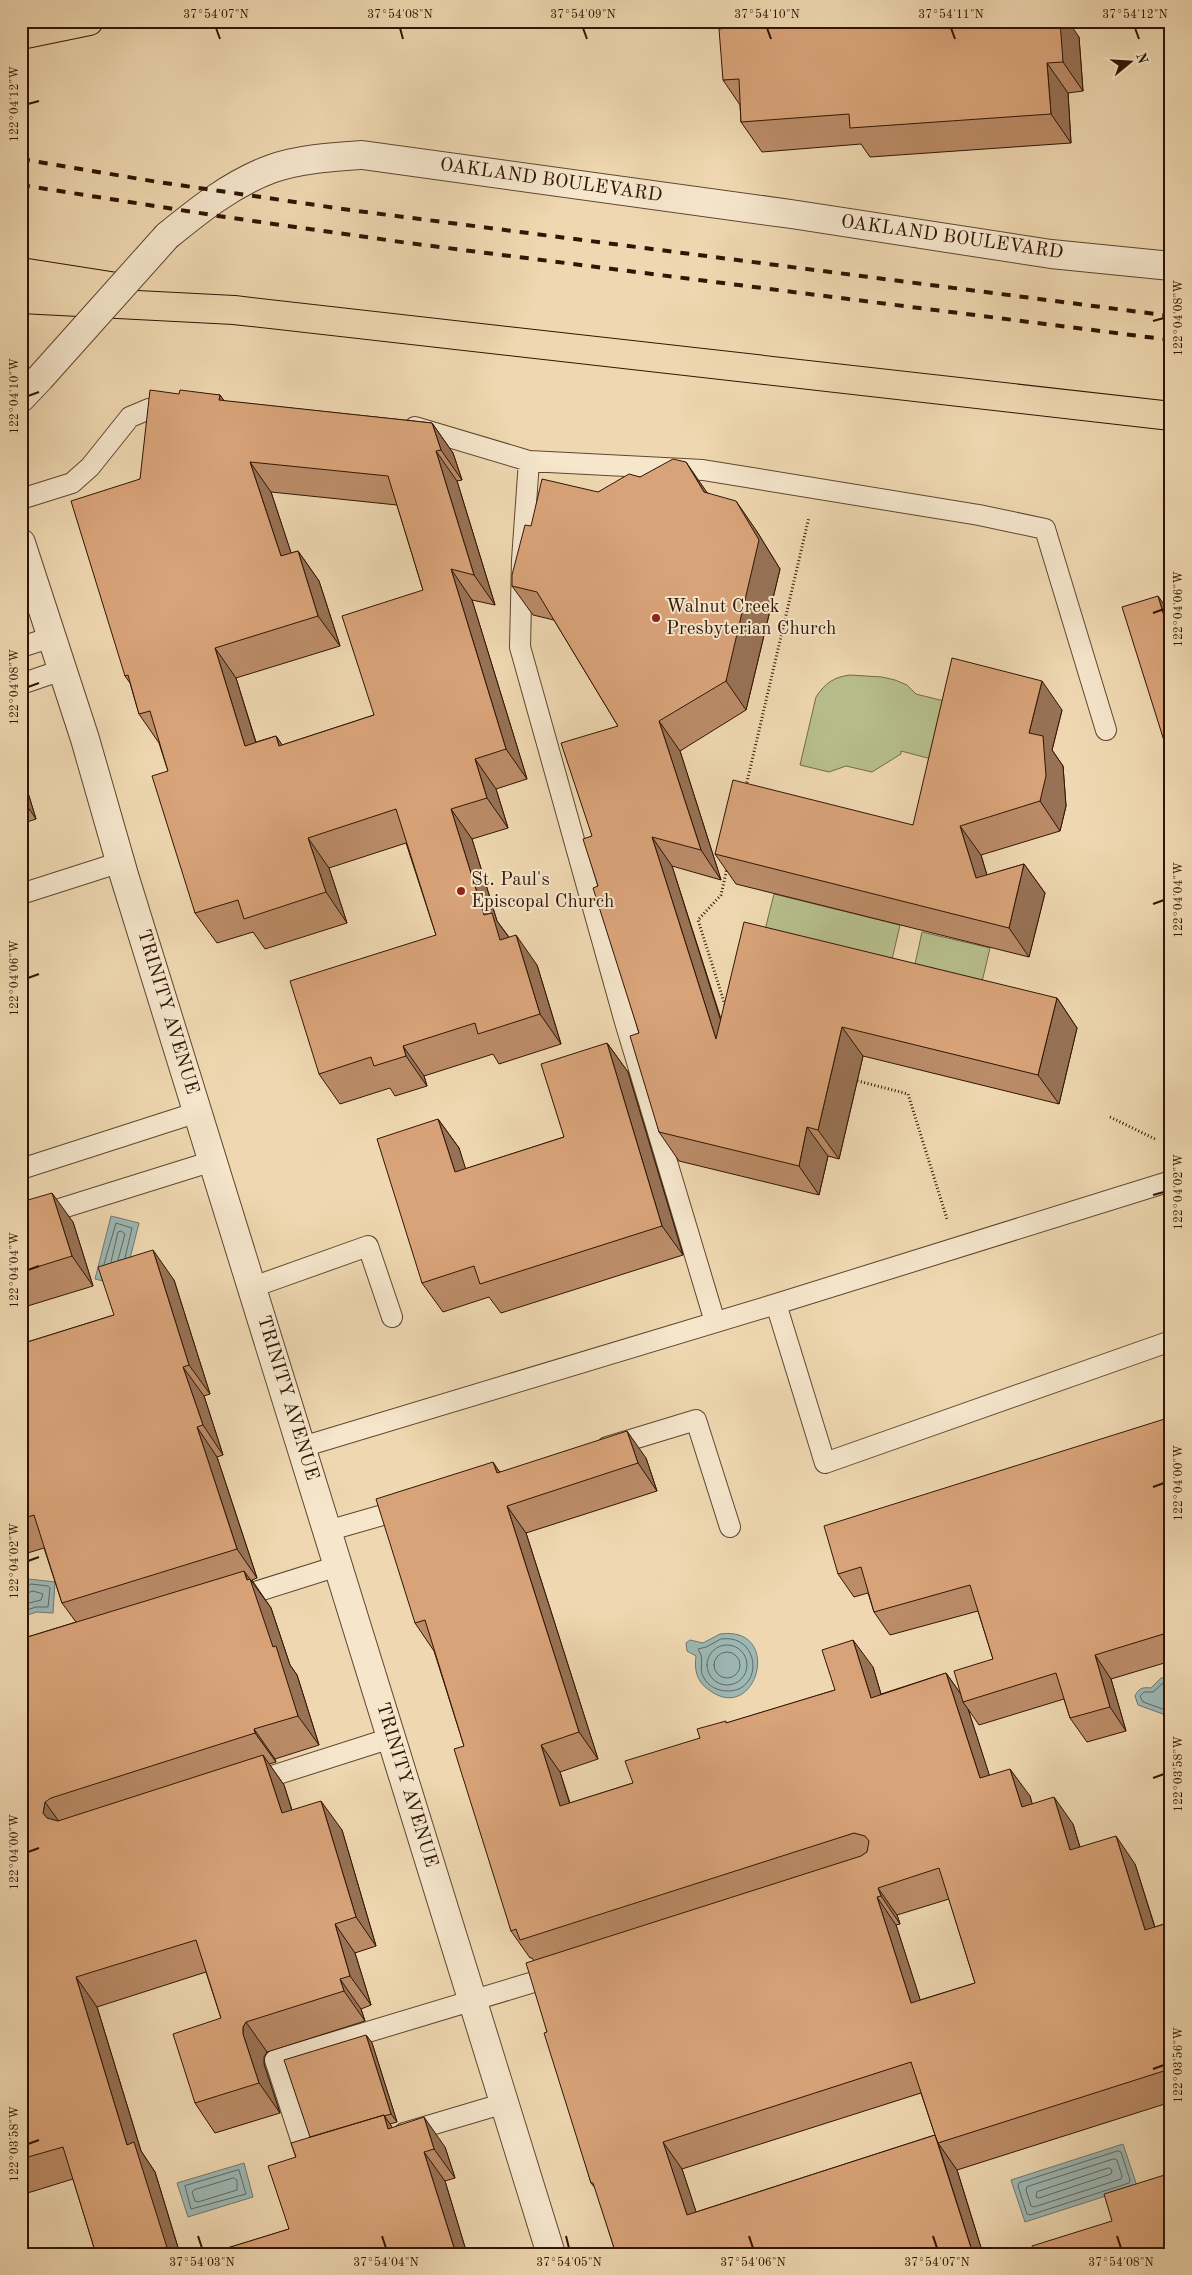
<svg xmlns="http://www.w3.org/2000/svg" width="1192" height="2275" viewBox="0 0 1192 2275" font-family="'Old Standard TT',serif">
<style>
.green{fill:#b7bf8d;stroke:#746a48}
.water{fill:#9cb8b5;stroke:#71776e}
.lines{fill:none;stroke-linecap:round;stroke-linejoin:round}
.shore{stroke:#66665c;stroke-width:1}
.lane-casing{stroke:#60462f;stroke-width:22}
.street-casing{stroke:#60462f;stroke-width:30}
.highway-casing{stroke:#311504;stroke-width:30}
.path{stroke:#311504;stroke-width:3;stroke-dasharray:1 2.5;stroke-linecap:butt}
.lane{stroke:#f5e6cc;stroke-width:20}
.street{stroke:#f5e6cc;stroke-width:28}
.highway{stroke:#efd8b1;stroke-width:28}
.rail{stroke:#311504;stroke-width:4;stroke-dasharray:9 9;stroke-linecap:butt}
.street-bridge-casing{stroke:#60462f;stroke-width:30;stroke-linecap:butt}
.street-bridge{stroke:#f5e6cc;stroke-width:28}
.wall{fill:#bb8c68;stroke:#311504;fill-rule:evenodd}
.shaded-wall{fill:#987255;stroke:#311504}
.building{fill:#d9a379;stroke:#311504;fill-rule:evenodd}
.ticks{fill:none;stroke:#311504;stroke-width:2}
.poi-dot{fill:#8f2418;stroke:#f5e6cc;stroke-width:2}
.labels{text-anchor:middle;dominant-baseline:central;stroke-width:4;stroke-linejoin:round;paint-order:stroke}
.street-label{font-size:19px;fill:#311504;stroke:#f5e6cc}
.poi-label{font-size:19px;fill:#311504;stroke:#f5e6cc;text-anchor:start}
.neatline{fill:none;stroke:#311504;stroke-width:2}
.ticks-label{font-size:12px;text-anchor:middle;fill:#311504}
</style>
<rect width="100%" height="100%" fill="#efd8b1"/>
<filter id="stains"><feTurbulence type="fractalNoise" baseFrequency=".004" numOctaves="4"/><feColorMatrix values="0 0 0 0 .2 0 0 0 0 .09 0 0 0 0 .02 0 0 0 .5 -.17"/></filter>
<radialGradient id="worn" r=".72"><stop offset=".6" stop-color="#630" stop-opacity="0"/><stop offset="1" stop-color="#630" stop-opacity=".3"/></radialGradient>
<path class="green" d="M850 675 882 677 895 680 907 685 916 694 968 707 954 765 901 751V754L872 772 846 766 829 772 800 765 816 697C825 683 834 677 850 675Z
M774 894 900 925 887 981 760 950Z
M922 932 990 948 977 1003 910 987Z"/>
<path class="water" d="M111 1216 139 1223 123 1286 95 1279Z
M29 1579 55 1582 53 1613 37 1612 21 1617V1585Z
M720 1634C784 1625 757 1726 709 1690 697 1682 694 1670 696 1656L687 1651 686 1643 690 1640 703 1643Z
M1171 1676V1717L1138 1705 1135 1696C1139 1688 1142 1687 1151 1688L1161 1678Z
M1123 2144 1137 2186 1025 2222 1011 2180Z
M244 2163 253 2197 188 2217 177 2183Z"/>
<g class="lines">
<path class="shore" d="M111 1262 118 1232 121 1231 125 1234 118 1260
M104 1264 116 1223 132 1228 125 1258
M21 1589 31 1584 48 1586 50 1588 48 1607H36L21 1612
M21 1595 33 1591 43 1594 41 1600 21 1605
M721 1639C761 1633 764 1692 727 1691 718 1691 708 1686 704 1678 699 1671 703 1663 701 1655 700 1653 699 1651 698 1649L706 1647Z
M707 1665a20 20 0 1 1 40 0a20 20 0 1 1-40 0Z
M714 1665a13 13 0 1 1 26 0a13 13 0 1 1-26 0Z
M1171 1681 1163 1683 1153 1692H1144L1140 1696 1143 1702 1171 1712
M1118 2151 1121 2152 1130 2180 1129 2183 1030 2215 1027 2214 1018 2186 1019 2183Z
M1114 2159 1117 2160 1122 2176 1121 2179 1034 2207 1031 2206 1026 2190 1027 2187Z
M1109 2168 1112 2170 1111 2174 1039 2198 1036 2197 1037 2192Z
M239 2170 246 2194 191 2209 185 2186Z
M234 2178 237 2180V2190L198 2202 195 2201 192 2192 194 2190Z"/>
<g class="lane-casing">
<path id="lane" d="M415 427 529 461 703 470 979 515 1045 529 1106 730
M529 461 522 560 520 647 625 1022 715 1322
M21 499 72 483 90 467 130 417 149 409 174 406
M21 647 52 637
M21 684 62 670
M21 894 121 862
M21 1169 198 1112
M1171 1181 776 1304 825 1463 1171 1341
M21 1221 213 1161
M253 1287 368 1246 392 1317
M302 1447 776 1304
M607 1447 696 1420 730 1527
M327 1531 407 1508
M233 1599 338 1566
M250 1783 391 1738
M404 2133 505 2103
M313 2159 308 2161 275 2060 557 1975"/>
</g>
<g class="street-casing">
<path id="street" d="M167 236C199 210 231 184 271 169 299 159 332 157 362 155L791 214 1051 254 1171 266
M21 398 40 378
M21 543 85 739 124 875 551 2254"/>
</g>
<g class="highway-casing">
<path id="highway" d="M21 35 89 21
M21 272 123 288
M21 299 234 310 1171 416"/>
</g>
<path class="path" d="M746 786 809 517
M725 1005 698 920 721 895 727 868
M854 1080 908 1094 947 1219
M1110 1117 1155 1139"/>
<use href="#lane" class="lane"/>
<use href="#street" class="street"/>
<use href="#highway" class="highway"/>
<path class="rail" d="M21 159 158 182 350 210 1171 316
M21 185 225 217 408 243 1171 340"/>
<g class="street-bridge-casing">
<path id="street-bridge" d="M40 378 167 236"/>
</g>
<use href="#street-bridge" class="street-bridge"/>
</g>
<path class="wall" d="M1079 37 1083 91 1068 93 1071 143 870 157 861 144 762 152 741 122 740 105 723 80Z
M179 394 220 395 224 401 432 423 453 453 462 480 457 481 495 605 472 600 527 779 496 789 508 828 472 839 497 921 509 937 537 965 561 1044 499 1064 493 1054 424 1076 427 1086 395 1096 390 1088 340 1104 319 1074 436 935 406 843 329 868 347 923 265 949 253 932 217 943 195 913 168 771 159 743 139 714 130 683 125 676 140 479ZM271 492 397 505 423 590 374 715 282 745 276 736 256 742 236 678 340 646 319 581 298 551 291 553Z
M640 477 708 493 756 530 780 569 746 710 680 751 721 880 672 866 721 1019 1057 998 1077 1028 1059 1104 863 1056 839 1159 828 1156 819 1195 679 1161 659 1132 639 1033 598 886 592 836 618 726 554 620 533 615 512 586 531 526 598 492Z
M1062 710 1052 750 1063 766 1066 806 1060 831 981 855 987 875 1024 864 1045 893 1029 957 736 884 715 854 913 825Z
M21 770 36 819 21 824Z
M607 1043 628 1072 683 1255 501 1313 489 1297 443 1312 422 1283 438 1119 459 1148 465 1169 564 1137Z
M21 1202 73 1222 93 1286 21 1308Z
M174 1280 210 1394 204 1396 223 1455 217 1457 257 1578 252 1580 271 1608 290 1665 297 1675 319 1745 275 1759 276 1762 269 1764 284 1785 292 1810 342 1830 376 1946 355 1953 371 2005 361 2009 365 2021 267 2052 264 2057V2064L280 2113 215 2133 195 2103 221 2018 206 1972 97 2007 141 2151 155 2172 180 2254H96L73 2179 21 2195V1639L76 1622 62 1603 44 1548 21 1555V1344L114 1315Z
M1171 1417V1661L1111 1679 1126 1731 1087 1742 1070 1718 1064 1699 979 1725 968 1709 989 1775 1030 1796 1032 1804 1073 1824 1080 1847 1135 1864 1155 1927 1171 1922V2102L957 2170 983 2254H616L596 2189 591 2183 547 2032 534 1961 532 1958H530L511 1931 464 1746 434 1651 415 1623 500 1472 646 1458 657 1491 526 1533 598 1759 560 1772 570 1803 633 1783 700 1738 727 1723 835 1690 873 1667 881 1694 946 1673 960 1693 993 1659 978 1611 890 1635 874 1612 868 1593 854 1597 838 1574ZM949 1899 975 1983 920 2000 896 1925 900 1924 897 1915ZM921 2093 935 2135 696 2212 682 2169Z
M366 2035 372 2043 397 2122 390 2124 392 2128 445 2147 455 2178 445 2181 467 2254H208L289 2229 296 2157 310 2137Z"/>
<path class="shaded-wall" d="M1054 21H1068L1079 37 1083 91 1063 62Z
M1047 63 1068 93 1071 143 1051 114Z
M220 395 241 425 219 400Z
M432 423 453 453 462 480 441 450Z
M436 451 457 481 495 605 474 575Z
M250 462 271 492 302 586 281 556Z
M686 462 706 491 725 522 704 492Z
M736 501 756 530 780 569 746 710 726 681Z
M298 551 319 581 340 646 318 616Z
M451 569 472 600 527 779 506 749Z
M1158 596 1171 614 1164 616Z
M215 648 236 678 266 776 245 746Z
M1042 681 1062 710 1052 750 1063 766 1066 806 1060 831 1040 801 1029 733Z
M659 721 680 751 721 880 701 850Z
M276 736 297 766 279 746Z
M475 759 496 789 508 828 487 798Z
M21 770 36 819 21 797Z
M451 809 472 839 497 921 513 943 500 940 484 915Z
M960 826 981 855 996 907 976 878Z
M652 837 672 866 736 1069 716 1039Z
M308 838 329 868 347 923 326 892Z
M1024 864 1045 893 1029 957 1009 928Z
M516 935 537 965 561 1044 540 1014Z
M1057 998 1077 1028 1059 1104 1038 1075Z
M842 1027 863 1056 839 1159 818 1130Z
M607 1043 628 1072 683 1255 662 1226Z
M403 1046 424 1076 427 1086 406 1056Z
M438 1119 459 1148 476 1201 455 1172Z
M807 1127 828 1156 819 1195 799 1166Z
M52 1193 73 1222 93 1286 72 1256Z
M153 1250 174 1280 210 1394 189 1365Z
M183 1367 204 1396 223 1455 203 1425Z
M197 1427 217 1457 257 1578 237 1549Z
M627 1431 646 1458 657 1491 638 1463Z
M493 1462 512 1490 497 1473Z
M507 1506 526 1533 598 1759 579 1732Z
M244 1571 252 1582 250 1579 271 1608 290 1665 297 1675 319 1745 298 1716Z
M853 1640 873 1667 890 1725 871 1698Z
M1095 1655 1111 1679 1126 1731 1110 1707Z
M946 1673 965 1700 963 1702 968 1709 999 1805 980 1778Z
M254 1729 275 1759 276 1762 255 1733Z
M541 1745 560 1772 579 1834 560 1806Z
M263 1755 284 1785 302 1843 282 1813Z
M1010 1769 1030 1796 1041 1834 1022 1807Z
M1054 1797 1073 1824 1089 1878 1070 1850Z
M321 1801 342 1830 376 1946 356 1917Z
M45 1802 66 1831 64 1842 43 1813Z
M1116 1836 1135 1864 1164 1957 1145 1930Z
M878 1888 897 1915 900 1924 881 1896Z
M877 1897 896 1925 930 2030 911 2003Z
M335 1924 355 1953 371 2005 350 1976Z
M76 1977 97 2007 141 2151 155 2172 180 2254H169L127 2145Z
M340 1979 361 2009 365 2021 344 1991Z
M246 2022 267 2052 264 2057V2064L280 2113 259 2083 243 2034V2027Z
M366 2035 372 2043 397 2122 391 2114Z
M384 2115 404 2145 388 2129Z
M424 2117 445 2147 455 2178 434 2149Z
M663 2142 682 2169 706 2242 687 2215Z
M938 2143 957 2170 983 2254H973Z
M424 2152 445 2181 467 2254H456Z"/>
<path class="building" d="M735 21H1060L1063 62 1047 63 1051 114 850 128 849 114 741 122 739 79 723 80 719 29 735 27Z
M150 390 179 394 180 390 220 395 219 400 432 423 441 450 436 451 474 575 451 569 506 749 475 759 487 798 451 809 484 915 492 913 500 940 516 935 540 1014 478 1034 475 1023 403 1046 406 1056 374 1066 371 1057 319 1074 290 981 436 935 396 809 308 838 326 892 244 919 238 900 195 913 152 776 168 771 150 711 139 714 128 675 125 676 71 501 140 479ZM250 462 388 476 423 590 342 616 374 715 279 746 276 736 245 746 215 648 318 616 298 551 281 556Z
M673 459 686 462 704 492 736 501 759 540 726 681 659 721 701 850 652 837 716 1039 744 922 1057 998 1038 1075 842 1027 818 1130 807 1127 799 1166 659 1132 630 1036 639 1033 593 888 598 886 583 839 592 836 561 743 618 726 537 592 512 586V575L525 525 531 526 542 479 598 492 629 474 640 477Z
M1158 596 1164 616 1171 614V763L1122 607Z
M952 658 1042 681 1029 733 1043 736 1046 776 1040 801 960 826 976 878 1024 864 1009 928 715 854 733 780 913 825Z
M607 1043 662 1226 480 1284 474 1266 422 1283 377 1139 438 1119 455 1172 564 1137 541 1064Z
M52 1193 72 1256 21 1272V1202Z
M153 1250 189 1365 183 1367 203 1425 197 1427 237 1549 62 1603 34 1515 21 1519V1344L114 1315 98 1267Z
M1171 1417V1635L1170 1632 1095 1655 1110 1707 1070 1718 1056 1673 963 1702 954 1671 993 1659 970 1585 874 1612 861 1567 838 1574 824 1526Z
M627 1431 638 1463 507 1506 579 1732 541 1745 560 1806 633 1783 625 1761 700 1738 697 1729 726 1721V1723L835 1690 822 1650 853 1640 871 1698 946 1673 980 1778 1010 1769 1022 1807 1054 1797 1070 1850 1116 1836 1145 1930 1171 1922V2073L1170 2069 938 2143 935 2135 973 2254H616L593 2183H591L544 2033 547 2032 526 1963 861 1856 867 1852 869 1841 865 1836 854 1833 520 1940 516 1929 511 1931 454 1749 464 1746 425 1620 415 1623 376 1499 493 1462 497 1473ZM939 1868 975 1983 911 2003 877 1897 881 1896 878 1888ZM911 2062 935 2135 687 2215 663 2142Z
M244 1571 247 1580 250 1579 273 1647 276 1646 298 1716 254 1729 255 1733 51 1798 45 1802 43 1813 47 1818 58 1821 263 1755 282 1813 321 1801 356 1917 335 1924 350 1976 340 1979 344 1991 246 2022 243 2027V2034L259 2083 195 2103 173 2034 221 2018 196 1940 76 1977 127 2145 134 2142 169 2254H96L63 2147 21 2159V1639Z
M366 2035 391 2114 384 2116V2115L310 2137 284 2060Z
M384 2115 388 2129 424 2117 434 2149 424 2152 456 2254H208L289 2229 268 2166 296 2157 291 2143Z
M1171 2173V2254H1034L1032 2246 1112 2221 1104 2194Z"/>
<path class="ticks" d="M216 28 220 39M400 28 403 39M583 28 587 39M767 28 771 39M951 28 955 39M1135 28 1139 39M28 104 39 101M1153 321 1164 318M28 396 39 392M1153 613 1164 609M28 687 39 683M1153 904 1164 900M28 978 39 974M1153 1195 1164 1192M28 1270 39 1266M1153 1487 1164 1483M28 1561 39 1557M1153 1778 1164 1774M28 1852 39 1848M1153 2069 1164 2065M28 2144 39 2140M198 2236 202 2248M382 2236 386 2248M566 2236 569 2248M749 2236 753 2248M933 2236 937 2248M1117 2236 1121 2248"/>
<g class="poi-dot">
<circle cx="656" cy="618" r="5"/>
<circle cx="461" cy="891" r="5"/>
</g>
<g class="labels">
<g class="street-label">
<text transform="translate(551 181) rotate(8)">OAKLAND BOULEVARD</text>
<text transform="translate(952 238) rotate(8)">OAKLAND BOULEVARD</text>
<text transform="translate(167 1012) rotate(73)">TRINITY AVENUE</text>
<text transform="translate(287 1398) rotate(73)">TRINITY AVENUE</text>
<text transform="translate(406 1785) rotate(73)">TRINITY AVENUE</text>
</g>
<g class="poi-label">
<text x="666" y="607">Walnut Creek<tspan x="666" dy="22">Presbyterian Church</tspan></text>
<text x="471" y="880">St. Paul's<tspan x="471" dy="22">Episcopal Church</tspan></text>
</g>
</g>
<rect width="1192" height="2275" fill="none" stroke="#efd8b1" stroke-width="55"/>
<g transform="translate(1130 62) rotate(72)" stroke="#f5e6cc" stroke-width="4" paint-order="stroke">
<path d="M0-4L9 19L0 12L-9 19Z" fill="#311504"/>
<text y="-8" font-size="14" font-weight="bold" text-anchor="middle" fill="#311504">N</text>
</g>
<rect x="28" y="28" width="1136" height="2220" class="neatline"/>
<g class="ticks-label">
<text x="216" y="18">37°54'07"N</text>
<text x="400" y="18">37°54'08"N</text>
<text x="583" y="18">37°54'09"N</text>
<text x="767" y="18">37°54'10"N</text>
<text x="951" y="18">37°54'11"N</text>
<text x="1135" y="18">37°54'12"N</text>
<text transform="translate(14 104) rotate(-90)" y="4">122°04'12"W</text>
<text transform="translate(1178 318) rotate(-90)" y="4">122°04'08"W</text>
<text transform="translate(14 396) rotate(-90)" y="4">122°04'10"W</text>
<text transform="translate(1178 609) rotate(-90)" y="4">122°04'06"W</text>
<text transform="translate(14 687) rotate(-90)" y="4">122°04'08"W</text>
<text transform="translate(1178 900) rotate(-90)" y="4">122°04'04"W</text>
<text transform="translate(14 978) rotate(-90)" y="4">122°04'06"W</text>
<text transform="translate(1178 1192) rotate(-90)" y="4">122°04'02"W</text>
<text transform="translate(14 1270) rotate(-90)" y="4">122°04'04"W</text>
<text transform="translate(1178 1483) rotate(-90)" y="4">122°04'00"W</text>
<text transform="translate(14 1561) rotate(-90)" y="4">122°04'02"W</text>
<text transform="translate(1178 1774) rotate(-90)" y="4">122°03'58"W</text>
<text transform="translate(14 1852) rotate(-90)" y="4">122°04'00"W</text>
<text transform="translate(1178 2065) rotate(-90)" y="4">122°03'56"W</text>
<text transform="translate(14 2144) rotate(-90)" y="4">122°03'58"W</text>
<text x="202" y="2266">37°54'03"N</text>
<text x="386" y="2266">37°54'04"N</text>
<text x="569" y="2266">37°54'05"N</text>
<text x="753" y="2266">37°54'06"N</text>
<text x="937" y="2266">37°54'07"N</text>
<text x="1121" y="2266">37°54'08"N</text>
</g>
<rect width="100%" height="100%" filter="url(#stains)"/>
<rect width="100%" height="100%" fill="url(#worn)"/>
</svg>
